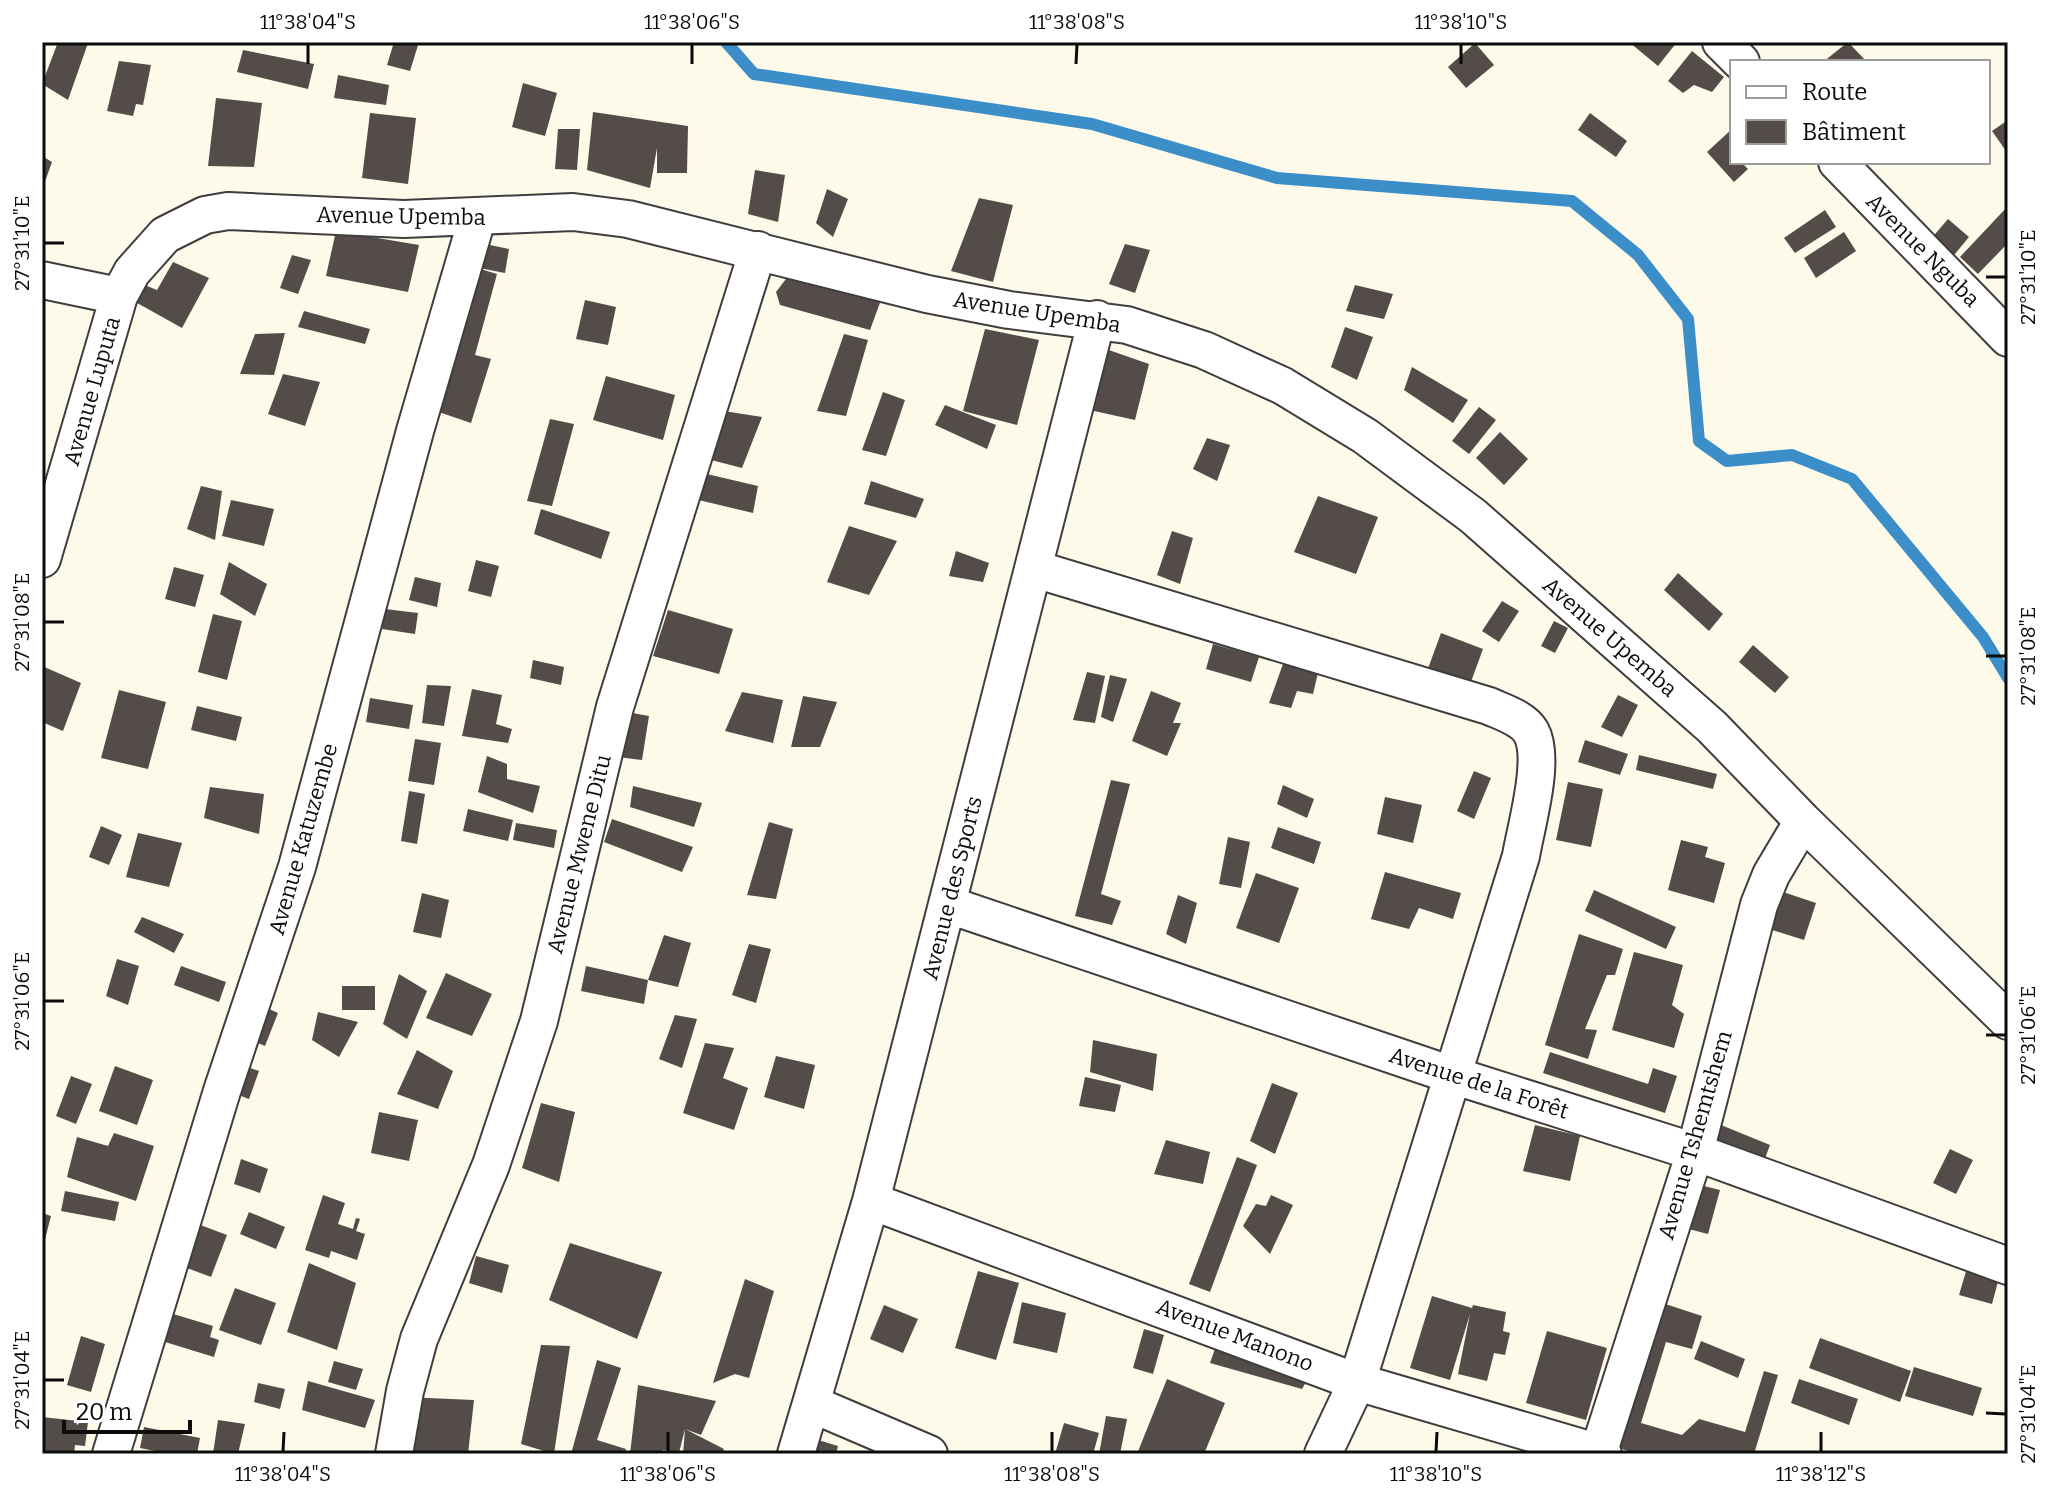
<svg xmlns="http://www.w3.org/2000/svg" width="2050" height="1496" viewBox="0 0 2050 1496" font-family="Bitter,serif">
<style>
.lines{fill:none;stroke-linecap:round;stroke-linejoin:round}
.stream{stroke:#3b8ec7;stroke-width:12}
.building{fill:#534c48}
.minor-casing{stroke:#3e3e3e;stroke-width:40}
.minor{stroke:#fff;stroke-width:36}
.ticks{fill:none;stroke:#0b0b0b;stroke-width:3}
.labels{text-anchor:middle;dominant-baseline:central;stroke-width:8;stroke-linejoin:round;paint-order:stroke}
.street-label{font-size:22px;fill:#0b0b0b;stroke:#fff}
.neatline{fill:none;stroke:#0b0b0b;stroke-width:3}
.ticks-label{font-size:20px;text-anchor:middle;fill:#0b0b0b}
</style>
<rect width="100%" height="100%" fill="#fefaea"/>
<g class="lines">
<path class="stream" d="M726 42 754 74 1092 124 1277 178 1572 201 1638 255 1688 319 1699 441 1727 461 1792 455 1852 479 1983 637 2008 678"/>
</g>
<path class="building" d="M58 42 88 43 68 100 42 84Z
M394 42H419L410 71 387 65Z
M1629 42H1677L1658 66Z
M1848 42 1867 62H1823Z
M1475 43 1494 65 1466 88 1448 67Z
M243 50 314 64 308 89 237 72Z
M1692 51 1724 77 1712 92 1694 85 1683 93 1668 81Z
M119 61 151 65 143 105 136 104 133 116 107 111Z
M338 75 389 85 386 105 334 98Z
M523 83 557 93 545 136 512 127Z
M216 98 262 103 254 167 208 166Z
M593 112 688 126 687 173H657V148L650 188 587 170Z
M370 113 416 118 408 184 362 178Z
M1590 113 1627 141 1616 157 1578 130Z
M2008 120V150L2006 151 1992 131Z
M558 129H580L577 170 555 169Z
M1732 129V162H1741L1748 169 1734 182 1707 152Z
M42 156 52 162 42 190Z
M755 170 785 175 778 222 748 214Z
M827 189 848 199 833 237 816 223Z
M979 198 1013 205 993 282 951 271Z
M2008 206V243L1978 274 1960 257Z
M1825 210 1836 227 1795 253 1784 238Z
M1948 219 1969 237 1945 266 1924 247Z
M336 231 419 245 408 292 326 276Z
M1844 232 1856 251 1816 278 1804 258Z
M471 241 509 249 505 273 474 267 497 274 475 355 491 359 471 423 424 407Z
M1125 244 1150 250 1135 293 1109 284Z
M292 255 311 260 298 294 280 288Z
M173 262 209 278 182 328 130 299 137 282 157 290Z
M789 275 881 300 870 330 780 305 776 292Z
M1355 285 1393 294 1384 319 1346 311Z
M585 300 616 307 608 345 576 339Z
M304 311 370 329 365 344 298 327Z
M1345 327 1373 337 1357 380 1331 367Z
M985 329 1039 340 1017 425 963 411Z
M285 333 274 375 240 374 255 334Z
M844 334 868 340 846 416 817 411Z
M1103 348 1149 364 1135 420 1085 409Z
M1412 367 1468 400 1453 423 1404 390Z
M283 374 320 382 305 426 268 414Z
M606 376 675 395 663 440 593 420Z
M883 392 905 400 886 456 862 450Z
M945 405 996 425 987 449 935 425Z
M1479 407 1496 420 1469 454 1452 441Z
M711 409 762 417 742 468 696 456Z
M550 419 574 424 552 506 527 501Z
M1500 432 1528 459 1504 485 1476 458Z
M1207 438 1230 445 1217 481 1193 469Z
M694 471 758 486 753 513 686 497Z
M871 481 924 499 916 518 864 504Z
M201 486 222 491 215 540 187 529Z
M1318 496 1378 517 1356 574 1294 552Z
M231 500 274 509 264 546 222 536Z
M541 509 610 532 601 559 534 534Z
M849 526 897 541 869 595 827 582Z
M1172 531 1193 538 1180 584 1157 575Z
M956 551 989 563 983 582 949 576Z
M476 560 499 566 491 597 468 591Z
M229 562 267 584 255 616 220 594Z
M174 567 204 575 195 607 165 599Z
M1678 573 1723 614 1709 631 1664 590Z
M415 577 441 583 437 607 409 600Z
M1502 601 1519 611 1499 642 1482 631Z
M385 609 418 613 415 634 382 629Z
M668 610 733 629 719 674 653 656Z
M213 614 242 621 227 680 198 672Z
M1554 621 1568 628 1555 653 1541 646Z
M1441 633 1483 649 1468 690 1426 674Z
M1213 644 1259 657 1251 682 1206 669Z
M1753 645 1789 677 1775 693 1739 662Z
M533 660 564 667 561 685 530 678Z
M1283 664 1318 673 1313 694 1297 691 1291 708 1269 703Z
M42 666 81 683 63 731 42 722Z
M1087 672 1105 676 1095 723 1073 720Z
M1110 675 1127 679 1113 722 1101 717Z
M427 685 451 686 444 726 422 723Z
M472 689 502 695 496 724 512 729 508 743 462 736Z
M119 690 166 702 148 769 101 758Z
M1151 691 1181 703 1173 723H1181L1167 756 1132 741Z
M742 692 783 700 773 743 725 731Z
M1618 695 1638 705 1622 737 1601 727Z
M803 696 837 702 820 747H791Z
M370 698 413 705 409 729 366 722Z
M197 706 242 717 236 741 191 730Z
M616 710 649 716 642 760 609 756Z
M415 739 441 743 434 785 408 781Z
M1585 740 1628 754 1620 775 1578 762Z
M1639 755 1717 774 1713 789 1636 770Z
M487 756 507 764V779L540 786 533 813 478 792Z
M1474 771 1491 778 1474 819 1457 811Z
M1111 780 1130 784 1101 894 1121 901 1112 925 1075 916Z
M1568 782 1603 789 1591 847 1556 840Z
M1283 785 1314 799 1307 818 1277 804Z
M633 786 702 803 694 827 630 807Z
M210 787 264 794 259 834 204 818Z
M409 791 425 794 417 844 401 841Z
M1385 797 1422 805 1413 843 1377 834Z
M468 809 513 820 508 841 463 831Z
M612 819 693 847 682 872 604 842Z
M769 822 793 829 776 899 747 895Z
M516 823 557 830 554 848 513 840Z
M101 826 122 835 109 865 89 857Z
M1278 827 1321 842 1314 864 1271 848Z
M138 833 182 843 169 887 126 877Z
M1228 837 1250 842 1241 888 1219 884Z
M1681 840 1708 847 1705 857 1725 863 1714 903 1668 890Z
M1385 872 1461 893 1453 919 1419 908 1409 929 1371 919Z
M1256 873 1299 888 1279 943 1236 928Z
M1594 890 1676 927 1666 949 1585 911Z
M1777 890 1816 903 1804 940 1766 928Z
M422 893 449 900 441 938 413 932Z
M1178 895 1197 903 1186 944 1166 934Z
M142 917 184 934 174 953 134 932Z
M1579 934 1623 949 1615 975H1607L1585 1029 1597 1030 1588 1059 1545 1045Z
M664 935 691 943 678 987 648 980Z
M749 944 771 949 756 1003 732 995Z
M1634 952 1683 965 1672 1005 1684 1014 1674 1048 1612 1030Z
M117 959 139 966 128 1005 106 996Z
M181 966 226 982 219 1002 174 985Z
M586 966 648 980 644 1004 581 991Z
M446 973 492 994 472 1036 426 1018Z
M399 974 427 991 407 1039 383 1024Z
M342 986H375V1010H342Z
M256 1003 278 1013 265 1046 242 1036Z
M318 1012 358 1022 339 1057 312 1040Z
M675 1015 697 1019 682 1068 659 1059Z
M1093 1040 1157 1054 1153 1091 1090 1072Z
M705 1043 734 1048 723 1078 748 1088 734 1130 683 1113Z
M417 1050 453 1071 438 1109 397 1094Z
M1550 1052 1648 1084 1653 1068 1677 1076 1665 1113 1543 1073Z
M776 1056 815 1065 804 1109 764 1097Z
M238 1064 259 1071 249 1099 228 1091Z
M115 1066 153 1080 137 1125 99 1111Z
M71 1076 92 1084 76 1124 56 1116Z
M1085 1077 1121 1085 1115 1112 1079 1106Z
M1272 1083 1298 1093 1275 1154 1250 1141Z
M541 1103 575 1112 559 1182 522 1168Z
M379 1112 418 1120 409 1161 371 1153Z
M1535 1125 1580 1136 1570 1181 1523 1171Z
M1721 1125 1770 1145 1764 1161 1715 1141Z
M114 1133 154 1146 136 1201 67 1177 77 1137 108 1146Z
M1166 1140 1210 1152 1203 1184 1154 1174Z
M1950 1149 1973 1160 1956 1194 1933 1183Z
M1237 1157 1257 1165 1210 1292 1189 1284Z
M241 1159 268 1169 260 1193 234 1184Z
M1688 1182 1720 1190 1708 1234 1677 1226Z
M65 1191 119 1202 115 1221 61 1211Z
M323 1195 345 1203 338 1224 353 1229 356 1218 360 1219 356 1231 365 1234 357 1260 331 1251 329 1258 305 1250Z
M1271 1195 1293 1205 1270 1254 1243 1226 1256 1204 1266 1206Z
M249 1212 285 1227 276 1249 240 1234Z
M42 1213 51 1216 43 1247H42Z
M195 1223 227 1235 211 1277 179 1265Z
M570 1243 662 1272 637 1339 549 1300Z
M476 1256 509 1265 502 1293 469 1283Z
M309 1263 356 1283 337 1350 287 1332Z
M1967 1268 1999 1278 1992 1304 1959 1295Z
M978 1271 1019 1283 996 1360 955 1348Z
M745 1279 774 1291 749 1378 735 1374 713 1383Z
M235 1288 276 1303 261 1345 219 1330Z
M1432 1296 1472 1308 1473 1305 1506 1312 1503 1331 1510 1333 1505 1355 1494 1353 1487 1381 1458 1374 1470 1314 1450 1380 1410 1368Z
M1647 1298 1702 1316 1692 1349 1666 1342 1641 1423 1682 1435 1699 1419 1745 1432 1764 1371 1778 1375 1754 1454H1637L1603 1443Z
M1022 1302 1066 1313 1057 1353 1013 1343Z
M884 1305 918 1319 903 1353 870 1339Z
M160 1310 213 1326 210 1337 219 1340 214 1357 152 1338Z
M1144 1329 1164 1335 1153 1374 1133 1368Z
M1547 1331 1607 1348 1586 1420 1526 1403Z
M81 1336 105 1344 91 1392 67 1385Z
M1820 1338 1911 1371 1900 1402 1809 1368Z
M1218 1340 1310 1375 1302 1389 1210 1363Z
M1701 1341 1745 1359 1738 1378 1694 1359Z
M541 1345 570 1346 554 1454 521 1444Z
M597 1360 621 1368 597 1440 626 1449 625 1454H571Z
M334 1361 363 1369 356 1390 328 1382Z
M1914 1367 1982 1388 1973 1416 1905 1396Z
M1167 1379 1225 1403 1204 1454H1137Z
M1799 1379 1858 1399 1849 1425 1791 1403Z
M308 1381 375 1400 365 1428 302 1410Z
M258 1383 285 1389 280 1409 254 1402Z
M638 1385 716 1401 701 1435 685 1429 679 1453 663 1450 661 1454H630Z
M404 1397 474 1400 468 1454H399Z
M1106 1416 1127 1419 1120 1454H1099Z
M42 1417 88 1422 85 1446 75 1445 74 1454H42Z
M218 1420 245 1424 238 1454H213Z
M1064 1423 1099 1433 1093 1454H1055Z
M144 1427 200 1438 197 1454H170L140 1448Z
M685 1429 724 1449 722 1454H683Z
M808 1437 838 1446 836 1454H803Z"/>
<g class="lines">
<g class="minor-casing">
<path id="minor" d="M1721 42 1741 62
M1837 162 2008 338
M42 280 119 296
M42 559 119 296 132 272 165 235 205 215 228 211 404 219 573 212 628 219 927 294 1009 310 1127 325 1204 350 1283 386 1365 436 1473 516 1712 727 1803 821 2008 1021
M1035 569 1489 706C1502 712 1523 718 1531 732 1546 759 1526 826 1521 856L1357 1382 1323 1454
M949 905 1452 1075 1695 1152 2008 1266
M871 1201 1357 1382 1603 1454
M812 1404 929 1454
M111 1454 222 1091 297 867 415 431 477 219
M394 1454 405 1391 419 1339 491 1165 539 1021 615 707 758 250
M796 1454 871 1201 1097 319
M1598 1454 1695 1152 1759 905 1771 875 1803 821"/>
</g>
<use href="#minor" class="minor"/>
</g>
<path class="ticks" d="M308 64V44M692 64V44M1076 64 1077 44M1461 64V44M44 243H64M1986 277H2006M44 622H64M1986 656H2006M44 1001H64M1986 1035H2006M44 1380H64M1986 1413 2006 1414M283 1452 284 1432M668 1452V1432M1052 1452V1432M1436 1452 1437 1432M1821 1452V1432"/>
<g class="labels">
<g class="street-label">
<text transform="translate(401 216) rotate(1)">Avenue Upemba</text>
<text transform="translate(1923 250) rotate(45)">Avenue Nguba</text>
<text transform="translate(1037 312) rotate(9)">Avenue Upemba</text>
<text transform="translate(92 391) rotate(-74)">Avenue Luputa</text>
<text transform="translate(1610 637) rotate(41)">Avenue Upemba</text>
<text transform="translate(303 839) rotate(-74)">Avenue Katuzembe</text>
<text transform="translate(579 854) rotate(-76)">Avenue Mwene Ditu</text>
<text transform="translate(952 888) rotate(-76)">Avenue des Sports</text>
<text transform="translate(1479 1083) rotate(18)">Avenue de la Forêt</text>
<text transform="translate(1695 1135) rotate(-74)">Avenue Tshemtshem</text>
<text transform="translate(1235 1335) rotate(21)">Avenue Manono</text>
</g>
</g>
<rect width="2050" height="1496" fill="none" stroke="#ffffff" stroke-width="88"/>
<rect x="1730" y="60" width="260" height="104" fill="#ffffff" stroke="#9d9d9d" stroke-width="2"/>
<rect x="1746" y="86" width="40" height="12" fill="#ffffff" stroke="#9d9d9d" stroke-width="2"/>
<text x="1802" y="100" font-size="24" fill="#0b0b0b">Route</text>
<rect x="1746" y="120" width="40" height="24" fill="#534c48" stroke="#9d9d9d" stroke-width="2"/>
<text x="1802" y="140" font-size="24" fill="#0b0b0b">Bâtiment</text>
<path d="M64 1420v12h126v-12" fill="none" stroke="#0b0b0b" stroke-width="4"/>
<text x="76" y="1420" font-size="24" fill="#0b0b0b" stroke="#ffffff" stroke-width="6" paint-order="stroke">20 m</text>
<rect x="44" y="44" width="1962" height="1408" class="neatline"/>
<g class="ticks-label">
<text x="308" y="29">11°38'04"S</text>
<text x="692" y="29">11°38'06"S</text>
<text x="1077" y="29">11°38'08"S</text>
<text x="1461" y="29">11°38'10"S</text>
<text transform="translate(22 243) rotate(-90)" y="7">27°31'10"E</text>
<text transform="translate(2028 277) rotate(-90)" y="7">27°31'10"E</text>
<text transform="translate(22 622) rotate(-90)" y="7">27°31'08"E</text>
<text transform="translate(2028 656) rotate(-90)" y="7">27°31'08"E</text>
<text transform="translate(22 1001) rotate(-90)" y="7">27°31'06"E</text>
<text transform="translate(2028 1035) rotate(-90)" y="7">27°31'06"E</text>
<text transform="translate(22 1380) rotate(-90)" y="7">27°31'04"E</text>
<text transform="translate(2028 1414) rotate(-90)" y="7">27°31'04"E</text>
<text x="283" y="1481">11°38'04"S</text>
<text x="668" y="1481">11°38'06"S</text>
<text x="1052" y="1481">11°38'08"S</text>
<text x="1436" y="1481">11°38'10"S</text>
<text x="1821" y="1481">11°38'12"S</text>
</g>
</svg>
